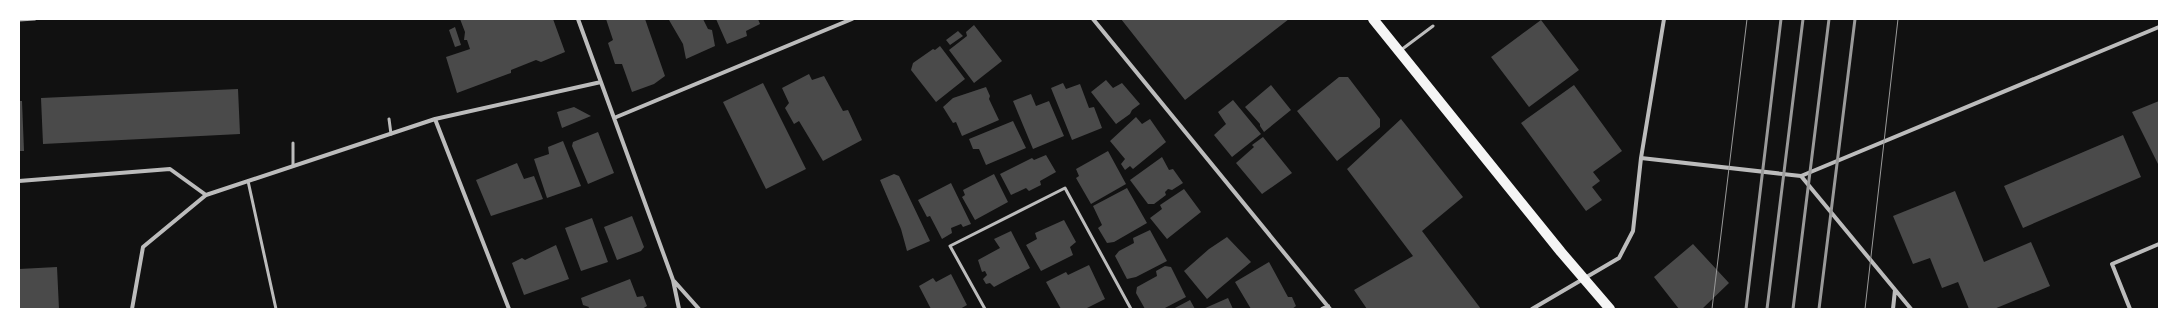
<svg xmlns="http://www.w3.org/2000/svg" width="2178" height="328" viewBox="0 0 2178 328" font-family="Inter,sans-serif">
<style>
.building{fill:#4a4a4a}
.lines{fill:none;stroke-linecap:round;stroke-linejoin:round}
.service{stroke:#bcbcbc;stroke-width:3}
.minor{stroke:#bcbcbc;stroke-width:4}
.primary{stroke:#f5f5f5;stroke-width:10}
.tram{stroke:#9a9a9a;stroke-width:1}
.rail{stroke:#9a9a9a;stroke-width:3}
</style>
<rect width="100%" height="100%" fill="#111"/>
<path class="building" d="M460 19H553L565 52 541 62 536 60 511 70V73L457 93 446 57 470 49 467 40H464L465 32Z
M606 19H645L665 76 654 84 632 92 622 64H615L608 43 613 40Z
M703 19 708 29 712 30 715 46 686 59 683 44 669 20Z
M716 19H758L760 24 746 31 747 36 727 44Z
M1121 19H1289L1185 100Z
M1541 20 1579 70 1529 107 1491 57Z
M974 25 1002 61 974 83 949 50 967 36 966 32Z
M455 27 461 45 455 47 449 30Z
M958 31 963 36 950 45 946 40Z
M940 46 965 79 936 102 911 70 913 63 933 49 935 50Z
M809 74 812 80 824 76 843 111 848 110 862 140 823 161 799 121 794 124 785 108 789 103 782 88Z
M1339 77H1348L1380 119V127L1337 161 1297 111Z
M1106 80 1113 88 1122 83 1140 104 1132 110 1130 114 1116 124 1091 92Z
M763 83 806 169 766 189 723 102Z
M1063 83 1066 89 1080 84 1089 108 1094 107 1102 128 1072 140 1051 88Z
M1271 85 1291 110 1264 132 1260 126V124L1245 107Z
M1574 85 1622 151 1593 172 1600 181 1592 187 1602 200 1586 211 1521 123Z
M986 87 990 96 989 99 999 120 962 136 956 122 953 123 943 107 953 98Z
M238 89 240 134 43 144 41 98Z
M1031 94 1036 106 1049 101 1064 136 1033 149 1013 101Z
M1233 100 1261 134 1232 157 1214 135 1226 124 1218 112Z
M19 101H22L24 151H19Z
M2159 101V166L2132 112Z
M574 107 591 116 562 128 557 112Z
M1136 117 1142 124 1150 119 1166 142 1133 169 1130 166 1125 170 1121 164 1125 159 1110 141Z
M1401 119 1463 197 1422 231 1481 309H1367L1354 290 1413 256 1347 169Z
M1013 121 1026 148 986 165 979 149H973L969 139Z
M598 132 614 173 588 184 572 146 573 142Z
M2123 135 2141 177 2023 228 2004 186Z
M1263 137 1292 173 1262 194 1236 163 1254 147 1252 145Z
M563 141 581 186 547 198 534 159 549 154 548 147Z
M1108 151 1126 184 1091 204 1076 178 1079 176 1076 169Z
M1046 155 1056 172 1040 181 1041 185 1029 191 1026 188 1011 195 1000 174 1032 158 1034 160Z
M1162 157 1169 170 1173 169 1183 183 1172 190 1168 189 1165 192 1166 195 1154 204H1148L1130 180Z
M517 163 524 179 534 176 543 199 491 216 476 180Z
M894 174 899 176 930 241 907 251 901 229 880 180Z
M994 174 1008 202 975 220 962 197 965 195 963 190Z
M951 183 971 224 963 227 961 224 951 228 952 233 942 239 930 216 927 217 918 200Z
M1127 188 1147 223 1114 242 1107 243 1098 228 1102 225 1093 206Z
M1184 189 1201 212 1167 239 1150 218 1162 209 1160 205Z
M1955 191 1984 262 2031 242 2050 286 1994 309H1969L1958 282 1942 288 1930 258 1913 264 1893 216Z
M632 216 644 247 641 251 617 260 604 227Z
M592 218 608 262 581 271 565 228Z
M1064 220 1076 242 1070 247 1073 255 1041 271 1026 245 1037 239 1035 233Z
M1150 230 1167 261 1136 277 1127 279 1115 256 1119 251 1134 243 1133 238Z
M1011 231 1030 268 994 287 990 283 986 284 983 279 987 275 985 271 982 272 978 260 1000 248 994 239Z
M1227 237 1251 262 1207 299 1184 271 1209 249Z
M1693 244 1729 283 1702 309H1679L1654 277Z
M556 245 569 279 524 295 512 263 522 258 525 260Z
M1269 262 1288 297H1292L1296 306 1292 309H1251L1235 282Z
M1089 265 1105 299 1085 309H1061L1046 282 1066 272 1068 275Z
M1165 266 1171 267 1186 297 1163 309H1145L1136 293 1137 287 1157 276 1156 271Z
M57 267 59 309H19V269Z
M951 274 967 305 960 309H931L919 286 933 278 936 282Z
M630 279 637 297 643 296 647 306 642 309H588L589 307 583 305 581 298Z
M1228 298 1233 309H1203Z
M1190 300 1195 309H1173Z"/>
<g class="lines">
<path class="service" d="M19 20 35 19
M1401 50 1433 26
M389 119 391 134
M293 166V143
M248 181 276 309
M985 309 950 246 1065 188 1131 309"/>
<path class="minor" d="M578 19 673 280 679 309
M1093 19 1330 309
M614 118 852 19
M435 119 509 309
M1641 158 1664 19
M1801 176 1911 309
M19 181 170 169 206 195 435 119 601 82
M674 281 699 309
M132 309 143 247 206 195
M1322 309 1328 306
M1532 309 1619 258 1633 231 1641 158 1801 176 2159 27
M1893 309 1895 290
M2130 309 2112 264 2159 244"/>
<path class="primary" d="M1373 19 1561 252 1610 309"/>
<path class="tram" d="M1712 309 1747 19
M1865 309 1898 19"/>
<path class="rail" d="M1746 309 1781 19
M1767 309 1803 19
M1793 309 1829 19
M1819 309 1855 19"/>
</g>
<rect width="2178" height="328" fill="none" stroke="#ffffff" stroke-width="40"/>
</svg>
